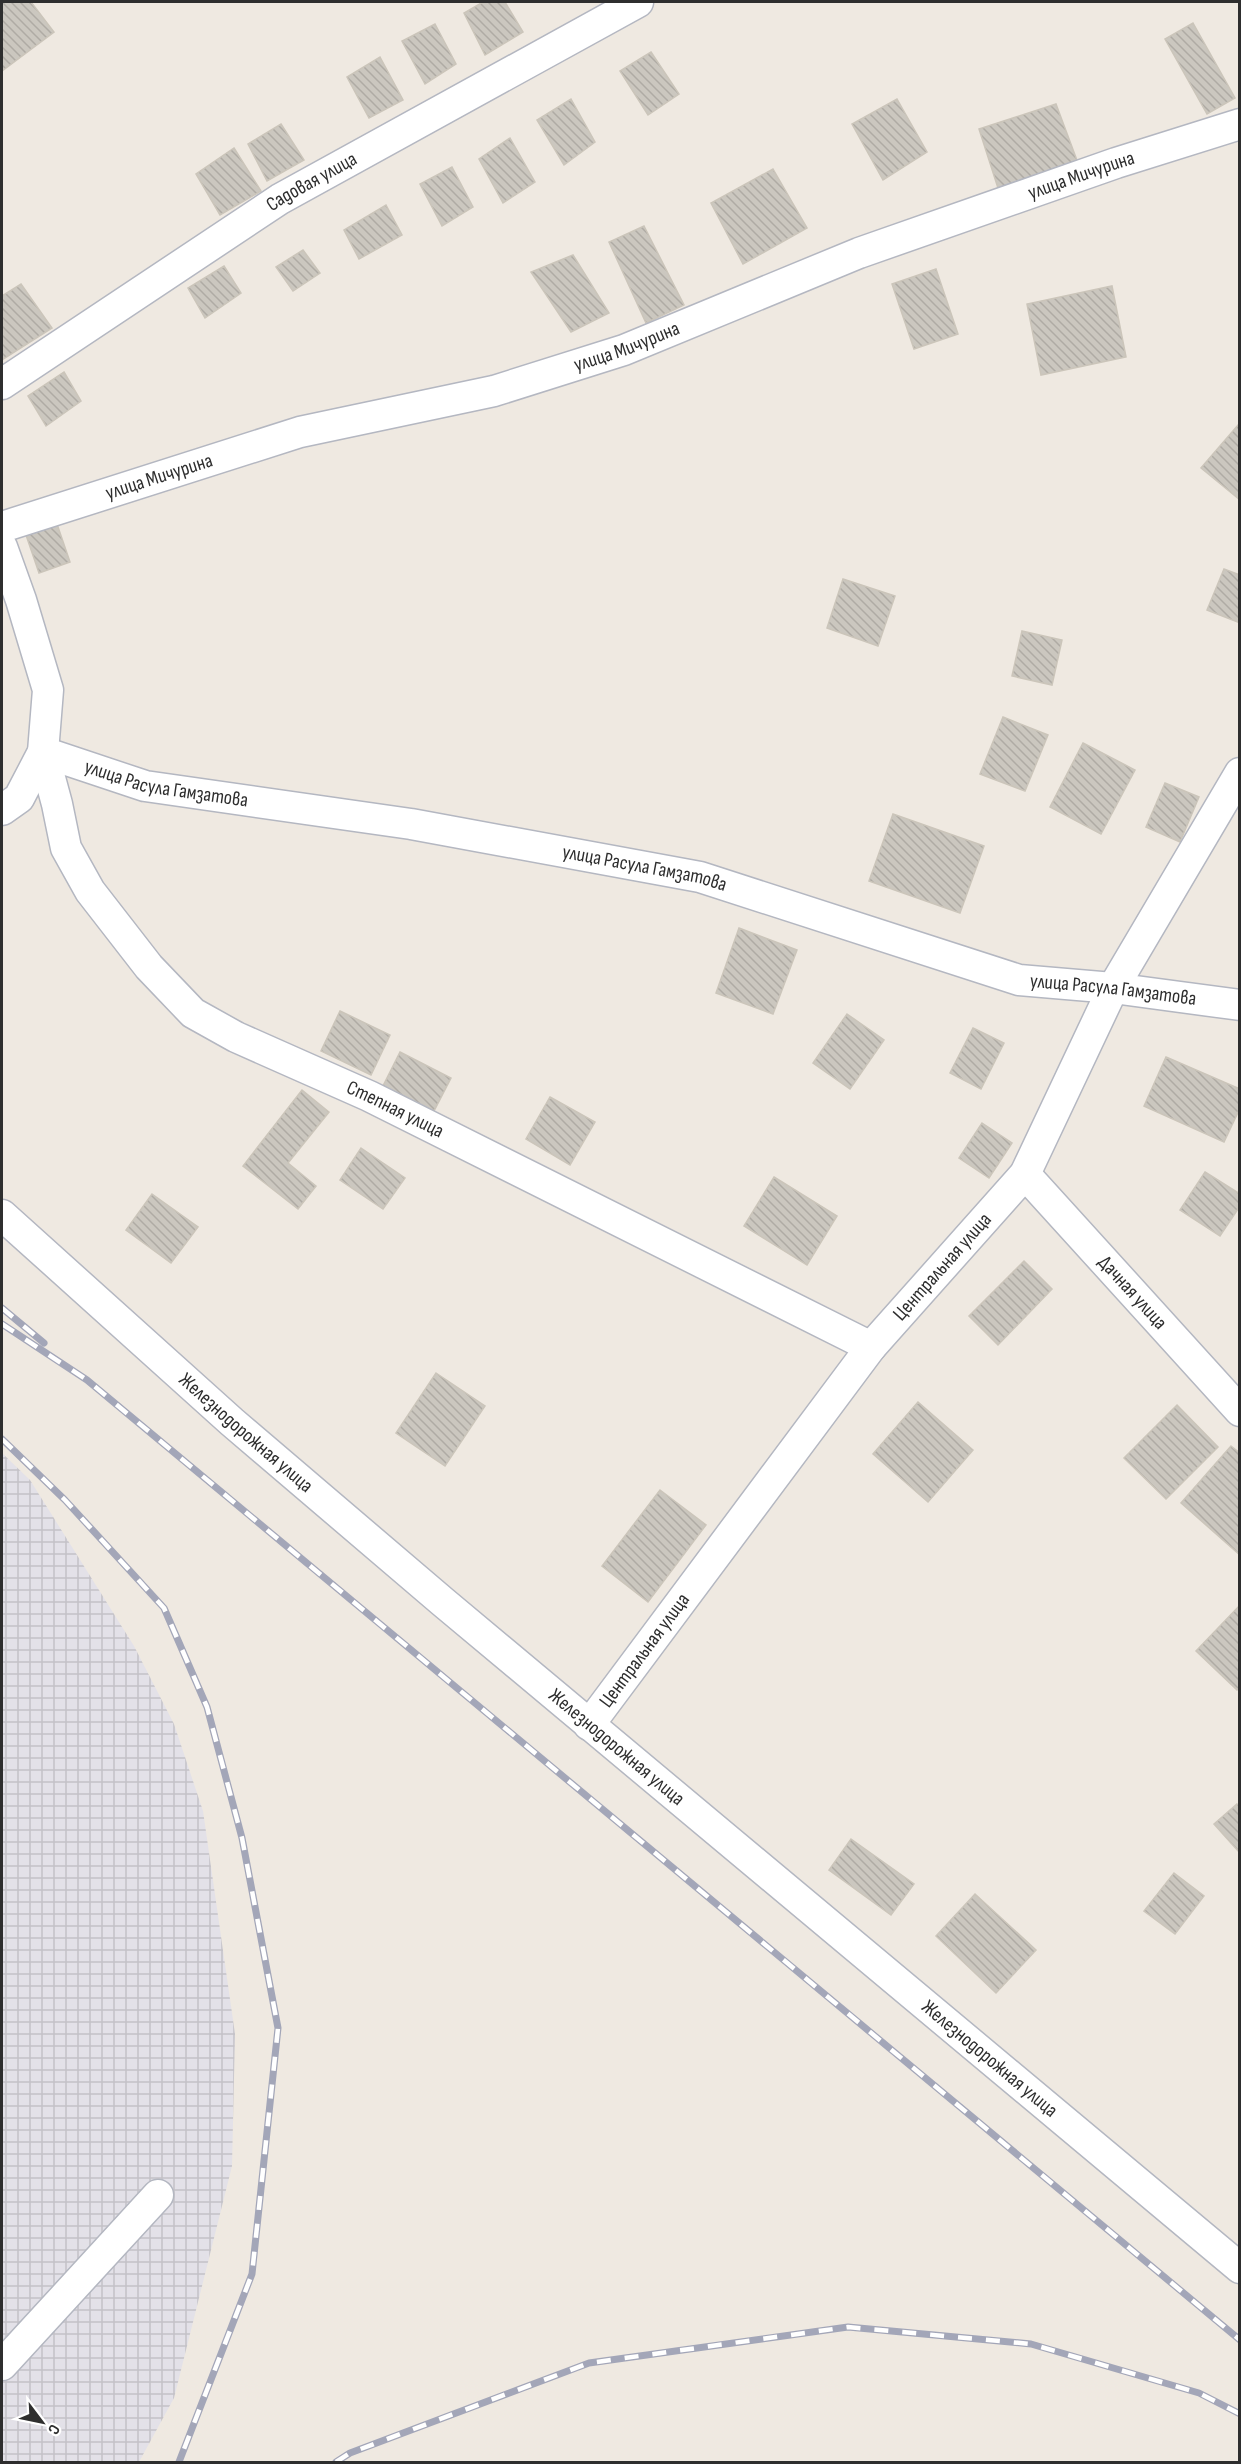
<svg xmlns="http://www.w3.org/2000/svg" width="1241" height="2464" viewBox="0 0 1241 2464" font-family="'Sofia Sans Condensed',sans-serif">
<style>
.industrial{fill:url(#industrial-grid)}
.building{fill:url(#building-back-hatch);stroke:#cbc5ba;stroke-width:1.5}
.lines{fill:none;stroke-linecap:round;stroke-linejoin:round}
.minor-casing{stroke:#b4b7c1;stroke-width:33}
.minor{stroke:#fff;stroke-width:30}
.rail-casing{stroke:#a3a6b8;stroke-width:7}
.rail{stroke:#fff;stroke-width:4.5;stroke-dasharray:14;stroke-linecap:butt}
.labels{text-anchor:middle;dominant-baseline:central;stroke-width:4.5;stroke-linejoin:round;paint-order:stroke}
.street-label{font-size:20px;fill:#2e2e2e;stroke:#fff}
</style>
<defs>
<pattern id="industrial-grid" width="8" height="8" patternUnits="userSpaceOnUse" patternTransform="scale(1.5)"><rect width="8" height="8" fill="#e3e1e8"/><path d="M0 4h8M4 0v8" fill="none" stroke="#c3c1c7"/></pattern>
<pattern id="building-back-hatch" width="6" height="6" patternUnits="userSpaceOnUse" patternTransform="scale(1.5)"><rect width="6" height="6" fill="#cbc7bf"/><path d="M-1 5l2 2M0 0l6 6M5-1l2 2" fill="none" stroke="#afaba4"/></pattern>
</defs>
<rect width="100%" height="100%" fill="#efe9e1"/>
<path class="industrial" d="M2 1453 30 1480 134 1646 174 1724 203 1811 235 2034 232 2166 174 2398 139 2462H2Z"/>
<path class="building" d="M2 2H31L54 32 2 71Z
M483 2H505L523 32 485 55 464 13Z
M1193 23 1235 98 1207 114 1165 39Z
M435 24 456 64 425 84 402 41Z
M651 52 679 94 648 115 620 71Z
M380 57 403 100 369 118 347 77Z
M571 99 595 142 564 165 537 120Z
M897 99 927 152 883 180 852 124Z
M1056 104 1078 163 998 188 979 129Z
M281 124 304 160 267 181 248 144Z
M510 138 535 182 503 203 479 159Z
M234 148 261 191 220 215 196 174Z
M452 167 473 207 442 226 420 184Z
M773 169 807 228 743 264 711 203Z
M386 205 402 235 359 259 344 230Z
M644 226 684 305 646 323 609 242Z
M303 250 320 273 293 291 276 267Z
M573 255 609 313 571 332 531 272Z
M224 266 241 293 205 318 188 288Z
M936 269 958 334 914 349 892 284Z
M21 284 52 328 2 360V296Z
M1112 286 1126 357 1041 375 1027 304Z
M64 372 81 401 46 426 28 396Z
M1238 425 1240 427V500L1201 468Z
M57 524 70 562 39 573 26 535Z
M1224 569 1240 575V623L1207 610Z
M843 579 895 596 878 646 827 628Z
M1022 631 1062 640 1052 685 1012 676Z
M1003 717 1048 735 1025 791 980 774Z
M1083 743 1135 770 1101 834 1050 807Z
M1165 783 1199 797 1180 842 1146 827Z
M893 814 984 846 960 913 869 881Z
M739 928 797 950 773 1014 716 993Z
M340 1011 390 1035 371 1075 321 1051Z
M847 1014 884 1040 850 1089 813 1063Z
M973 1028 1004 1043 981 1089 950 1073Z
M400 1052 451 1078 434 1111 383 1086Z
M1166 1057 1240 1089V1108L1224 1142 1144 1106Z
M302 1090 329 1112 288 1163 316 1186 298 1209 243 1166Z
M550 1097 595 1122 570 1165 526 1139Z
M982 1123 1012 1143 989 1178 959 1158Z
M361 1148 405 1178 383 1209 340 1180Z
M1205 1172 1240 1194V1206L1220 1236 1180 1210Z
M774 1177 837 1216 807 1265 744 1226Z
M152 1194 198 1227 171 1263 126 1230Z
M1024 1261 1052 1289 998 1345 969 1316Z
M436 1373 485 1406 445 1466 396 1433Z
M918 1402 973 1450 928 1502 873 1454Z
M1177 1405 1218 1447 1166 1499 1124 1458Z
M1231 1446 1240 1453V1555L1181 1503Z
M660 1490 706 1525 648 1602 602 1566Z
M1240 1605V1687L1237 1690 1196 1651Z
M1237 1804 1240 1806V1853L1214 1824Z
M851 1839 914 1884 891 1915 829 1870Z
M1174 1873 1204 1896 1175 1934 1144 1911Z
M975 1894 1036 1950 996 1993 936 1936Z"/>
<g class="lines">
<g class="minor-casing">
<g id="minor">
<path id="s1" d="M2 384 280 199 638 2"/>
<path id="s2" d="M2 527 300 432 494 391 624 350 859 253 1116 163 1240 124"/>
<path d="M2 547 21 600 48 690 43 752 19 798 2 810"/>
<path id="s3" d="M43 752 145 786 411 824 700 877 1019 980 1113 988 1240 1005"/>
<path id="s4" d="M43 752 57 804 66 848 90 891 149 967 193 1013 236 1037 369 1096 871 1347"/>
<path id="s5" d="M1025 1174 1240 1411"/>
<path id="s6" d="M2 1215 232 1422 443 1602 1240 2268"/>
<path id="s7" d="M589 1725 871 1347 1025 1174 1113 988 1240 773"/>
<path d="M2 2365 158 2195"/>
</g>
</g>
<use href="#minor" class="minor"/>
<g class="rail-casing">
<path id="rail" d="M2 1308 44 1343
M2 1324 87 1380 1240 2340
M2 1439 65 1500 164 1608 207 1707 242 1838 278 2028 252 2274 179 2462
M336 2462 350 2453 589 2363 848 2327 1031 2344 1199 2393 1240 2414"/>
</g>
<use href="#rail" class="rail"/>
</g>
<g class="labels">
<g class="street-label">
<text stroke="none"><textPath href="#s2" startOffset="1137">улица Мичурина</textPath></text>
<text stroke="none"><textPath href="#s1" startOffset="370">Садовая улица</textPath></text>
<text stroke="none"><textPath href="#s2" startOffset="651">улица Мичурина</textPath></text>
<text stroke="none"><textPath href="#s2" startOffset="165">улица Мичурина</textPath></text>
<text stroke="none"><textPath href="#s3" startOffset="128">улица Расула Гамзатова</textPath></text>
<text stroke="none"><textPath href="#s3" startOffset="614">улица Расула Гамзатова</textPath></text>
<text stroke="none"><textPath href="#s3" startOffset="1100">улица Расула Гамзатова</textPath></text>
<text stroke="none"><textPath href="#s4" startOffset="532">Степная улица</textPath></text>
<text stroke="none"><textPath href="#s7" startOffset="579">Центральная улица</textPath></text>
<text stroke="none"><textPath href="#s5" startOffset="160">Дачная улица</textPath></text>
<text stroke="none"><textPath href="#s6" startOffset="327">Железнодорожная улица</textPath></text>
<text stroke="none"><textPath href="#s7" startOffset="93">Центральная улица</textPath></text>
<text stroke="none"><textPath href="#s6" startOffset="813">Железнодорожная улица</textPath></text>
<text stroke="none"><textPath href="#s6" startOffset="1299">Железнодорожная улица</textPath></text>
</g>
</g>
<rect width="1241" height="2464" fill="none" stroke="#2e2e2e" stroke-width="6"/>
<g transform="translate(42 2422) rotate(122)" stroke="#ffffff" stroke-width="4.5" paint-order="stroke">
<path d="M0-4.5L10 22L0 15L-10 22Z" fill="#2e2e2e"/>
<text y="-9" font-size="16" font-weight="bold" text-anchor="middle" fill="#2e2e2e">С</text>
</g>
</svg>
